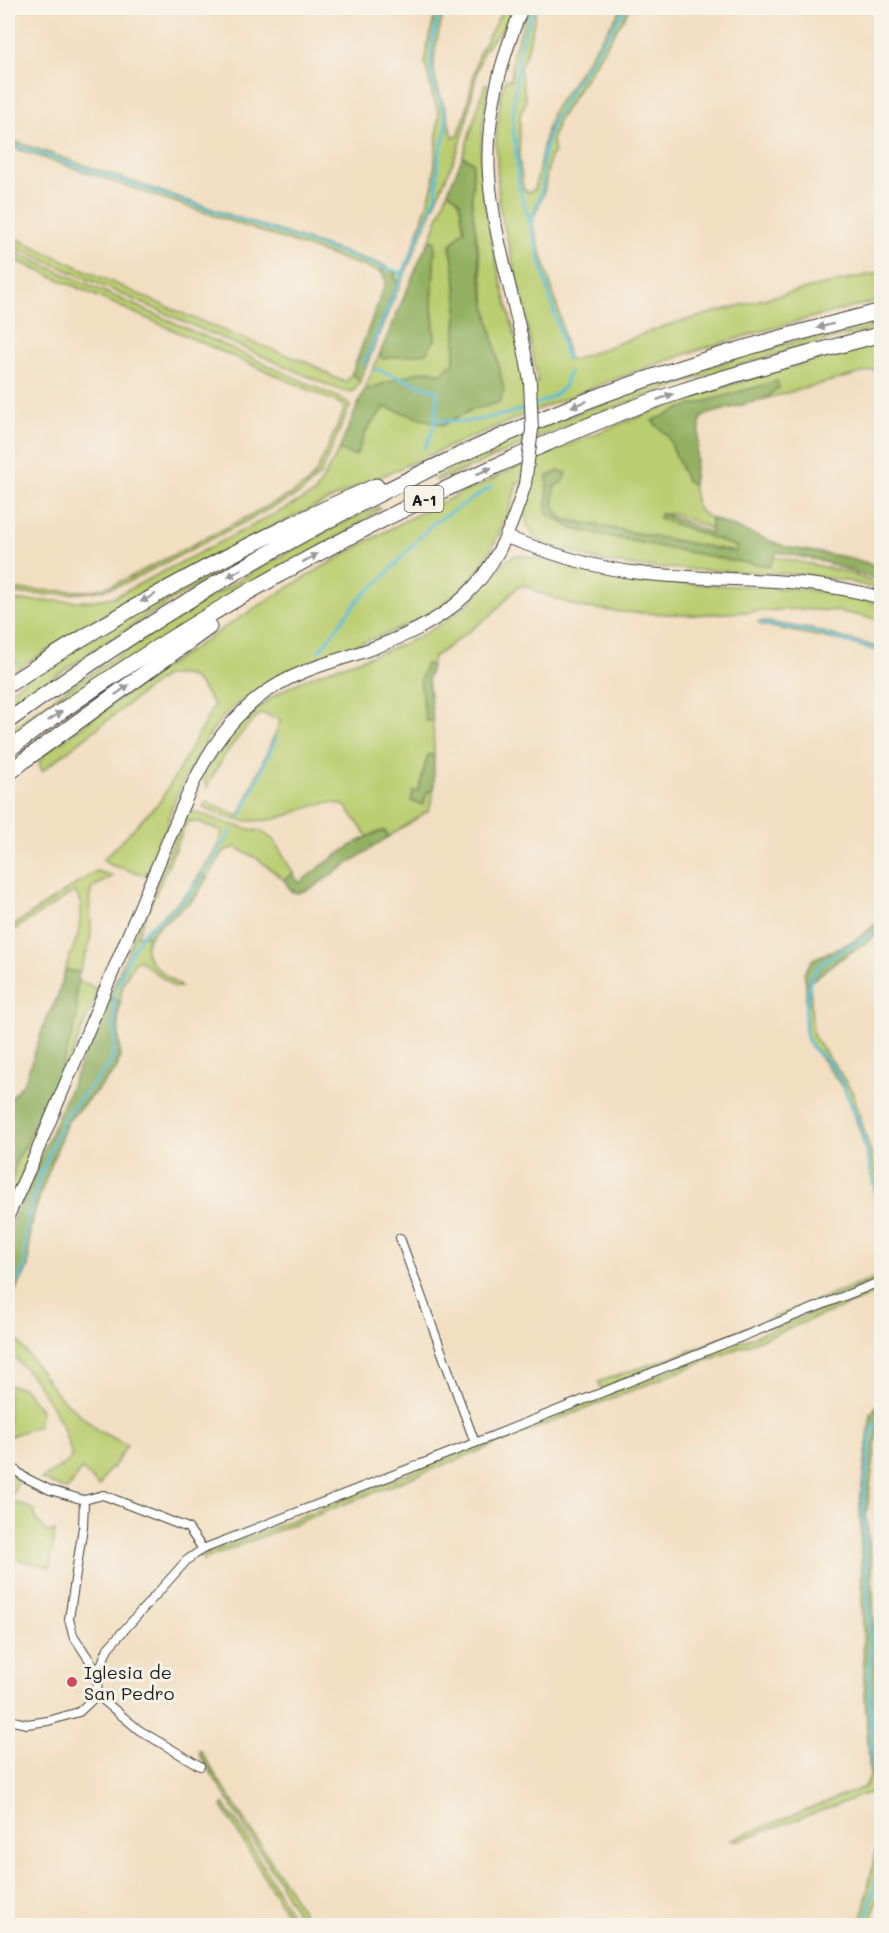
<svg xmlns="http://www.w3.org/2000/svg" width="889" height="1933" viewBox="0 0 889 1933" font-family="Mali,sans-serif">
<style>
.green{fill:#bacd70;stroke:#6b7446;stroke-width:1.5}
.forest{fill:#93b062;stroke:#58663f;stroke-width:1.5}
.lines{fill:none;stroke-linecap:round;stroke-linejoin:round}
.stream{stroke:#5abdd8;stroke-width:3}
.street-casing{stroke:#3c3935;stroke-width:10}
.secondary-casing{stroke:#3c3935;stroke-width:14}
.highway-casing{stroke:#3c3935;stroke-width:17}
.street{stroke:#fff;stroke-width:8}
.secondary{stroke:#fff;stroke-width:12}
.highway{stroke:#fff;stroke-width:15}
.secondary-bridge-casing{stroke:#3c3935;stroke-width:14;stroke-linecap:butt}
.secondary-bridge{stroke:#fff;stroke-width:12}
.oneway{fill:#999}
.poi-dot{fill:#d1495b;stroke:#f7f3e8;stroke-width:2}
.labels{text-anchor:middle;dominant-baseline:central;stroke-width:6;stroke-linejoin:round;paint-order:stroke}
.shield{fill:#f7f3e8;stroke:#5e5c59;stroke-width:1.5}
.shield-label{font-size:16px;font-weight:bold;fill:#1c1c1c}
.poi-label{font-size:18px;fill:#1c1c1c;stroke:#f7f3e8;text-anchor:start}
</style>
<rect width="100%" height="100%" fill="#f7f3e8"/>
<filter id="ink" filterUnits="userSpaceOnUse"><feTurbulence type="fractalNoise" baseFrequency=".0167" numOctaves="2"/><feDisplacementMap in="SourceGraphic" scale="12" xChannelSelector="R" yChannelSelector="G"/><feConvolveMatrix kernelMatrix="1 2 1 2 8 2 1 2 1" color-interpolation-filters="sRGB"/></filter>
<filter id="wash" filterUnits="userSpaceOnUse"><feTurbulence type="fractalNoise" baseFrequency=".008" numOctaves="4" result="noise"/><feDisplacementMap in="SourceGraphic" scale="24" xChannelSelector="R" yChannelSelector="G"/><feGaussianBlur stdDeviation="1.35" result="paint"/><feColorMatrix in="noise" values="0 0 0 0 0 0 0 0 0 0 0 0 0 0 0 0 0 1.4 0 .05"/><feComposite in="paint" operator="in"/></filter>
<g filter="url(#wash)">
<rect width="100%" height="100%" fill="#f2dec1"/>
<path class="green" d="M437 8H445C440 27 433 48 434 69 435 85 442 99 447 114 450 123 449 130 454 137L458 135 465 116 478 55 504 8H514L506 26 491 41 482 54 477 72 465 128 458 150 389 310 387 305 397 285 394 271 403 273 417 236 433 185 439 112 433 97 425 63 427 46Z
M529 8H537L527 52 520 68 526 102 520 115 519 157 523 188 528 193 535 189 545 137 553 111 622 8H630L558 121 552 140 554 153 550 156 544 192 532 222 559 313 568 358 573 360 665 326 771 297 881 272V300C799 320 717 342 637 371 550 403 465 439 380 477 251 535 125 597 8 676V601H89L114 597 315 493 339 450 356 455 367 429 385 407 443 425 469 411 500 402 472 205 473 162 463 156 485 84H488C486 105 482 127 481 148 479 214 506 296 521 360L523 383 538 382 522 300 499 205 496 141 501 92 506 79 511 80 513 53Z
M8 139 239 218 383 265 381 272 8 146Z
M448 191 459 200 464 230 450 246C460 284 457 324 454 362L440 374 364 390 380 353 383 359 425 353 435 340 432 306 435 242 430 240Z
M8 235C104 278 201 325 301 360 317 365 330 378 346 382L352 373 360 381 354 391 347 392 330 386 8 244Z
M8 249 213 340 346 401 350 406 320 475 301 493 128 582C89 598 49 594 8 594V590L90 591 112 585 130 577 291 494 307 484 316 473 344 411 343 405 8 257Z
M881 319V327C779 351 678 382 580 420 531 439 485 463 436 481L434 479C469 457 508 442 546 426 654 381 767 347 881 319Z
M881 344V368L768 398 773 391 652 421 668 436 686 480 693 485C695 502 694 511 711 518V529L676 514H660L659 518 737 547V553L563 519 554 507V487L562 482 566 473 559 471 547 477V513L573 529 728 560 770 566 774 557 821 566 852 574 881 586V590L847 581 805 575 641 567 601 561 548 545 535 538 527 524 525 509 532 487 517 482C513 502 506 520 497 538 449 635 370 631 285 673 265 683 246 697 229 711 210 728 182 780 173 805 165 828 162 857 144 875L108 864 103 860 160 801 180 768 214 705C197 682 195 669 163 677L42 771 39 763 44 754C90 721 136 686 183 655 253 608 326 563 401 523 424 510 449 499 473 488 603 425 740 376 881 344Z
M378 507 380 509 354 527 49 711 8 740V730C84 677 161 626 241 579 286 553 331 527 378 507Z
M242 555 245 558C162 603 85 656 8 709V692L51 662Z
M517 555 538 558 577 570 618 578 667 583 804 589 849 596 881 605V620L836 611 798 609 692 615 621 612 579 607 543 594 524 585 517 588 490 616 433 658 431 666 426 664V721H433L434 755H428C423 767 423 779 418 792L427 793 434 787 432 800 428 811 388 837 385 831 377 832 368 837 346 807C329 795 297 813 279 818 269 821 253 821 242 821 228 820 216 812 203 807L206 802 239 816 281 720 261 713C238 734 221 758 207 787 199 777 209 765 216 755 233 732 252 710 277 694 318 668 368 661 412 640 433 630 451 618 469 603 483 590 499 560 517 555Z
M761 621 815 630 881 648V652L842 641 762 625 758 622Z
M196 812 226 823 262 832 274 840 293 873 284 880 258 859 235 847 224 851 207 878 200 873 218 846 222 831 198 822 190 821 185 826 137 936 142 934 149 938C135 958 168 976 181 987H174L139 960 135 961 123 983 120 1002 109 997 181 823 188 813Z
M96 871 113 876 92 888C87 904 91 911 91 926 92 942 85 957 79 972L65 970 79 932 81 906 75 891 8 934V929Z
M78 980 96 988 98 992 8 1207V1193L12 1181 16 1161 26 1145 40 1109 55 1087 72 1035 77 1016 76 991Z
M810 982 812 1027 814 1037 836 1067 853 1093 879 1180 881 1196V1230L871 1172 860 1131 846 1092 823 1060 810 1046 806 1032V983Z
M881 1275V1279L602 1389 598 1382 679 1355Z
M881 1286V1293L868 1297 203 1560 201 1556Z
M11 1332 59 1396 99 1431 127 1445 113 1468 110 1467 99 1487 82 1469 67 1490 41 1479 68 1462 72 1455C68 1443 65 1430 59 1419 48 1397 27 1367 8 1352V1337Z
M10 1385 23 1388 41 1410 38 1426 8 1437V1387Z
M8 1471 19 1480 10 1500 35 1510V1518L47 1532 55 1531 50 1567 8 1558Z
M200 1750C236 1809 276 1865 310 1925H303L277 1878 199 1754Z
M879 1766 882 1801 881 1884 870 1925H861L879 1833 871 1792 741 1840H730L865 1787 870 1776Z
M224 1804 243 1831 297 1925H293L222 1806Z"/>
<path class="forest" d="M463 156 473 162 472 205 482 287 504 390 500 402 469 411 443 425 385 407 367 429 356 455H351L339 450 364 390 415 373 430 370 440 374 454 362C457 324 460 284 450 246L464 229 459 200 448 191Z
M430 240 435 242 432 306 435 340 426 353 383 359 380 353 424 250Z
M383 265 394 271 397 285 388 305 389 310 360 381 352 373 386 281 381 272Z
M777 381 779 388 773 391 768 398 708 414 701 418 693 485 686 480 668 436 652 421 682 408Z
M559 471 567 473 562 482 554 487V507L563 519 736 552 737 547 659 518 660 514C678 516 694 527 711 533V518L786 547 851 558 881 567V581L818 560 777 552 770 566 728 560 573 529 547 513V477Z
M426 664 431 666 428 679 433 721H426L420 681Z
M428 755H434V787L427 793 423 805 411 801 413 791H418C423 779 423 767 428 755Z
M385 831 388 837 312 888 298 893 291 891 284 880 293 873 299 883C317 869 364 833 385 831Z
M200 873 207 878 195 898 157 928 149 938 142 934C163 913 187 900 200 873Z
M881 920V931C867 944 849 953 833 964 824 970 816 980 806 983L804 973 813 959 854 941Z
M65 970 79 972 76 991 77 1016 72 1035 55 1087 40 1109 26 1145 16 1161 12 1181 8 1193V1102L25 1081 45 1022 57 998Z
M109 997 120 1002 118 1016 120 1058 116 1070 67 1122 40 1195 30 1228 28 1268 8 1304V1229L22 1200Z
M881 1399V1415L879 1419 866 1517 872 1569 879 1766 870 1776 864 1679 860 1502 871 1414Z"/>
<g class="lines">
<path class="stream" d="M8 143 404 274
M532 229 519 187 513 122 516 80 520 45 534 8
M567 359 532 231 534 212 542 191 543 157 551 125 573 87 626 8
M364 364 436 196 439 155 446 131V117L433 84 431 69 432 42 441 8
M375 369 437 391C439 411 434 430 425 448
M533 406 552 397 564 387 569 372
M435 420 465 422 499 416 527 408
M761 623 815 632 882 651
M319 651 359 599 385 576 431 525 491 487
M8 655 17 663
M240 818 277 736
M882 926 876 932C858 943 821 957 812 976 807 986 809 997 806 1007 804 1019 804 1038 812 1047 817 1053 824 1057 829 1063 840 1075 846 1093 853 1108 869 1143 871 1182 882 1219
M8 1291 22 1274 25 1263V1233L29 1211 39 1179 57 1134 66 1115 111 1063C120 1036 109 1007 119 981 125 966 137 938 148 928 159 920 172 913 181 903 201 881 215 856 231 831
M882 1412 871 1434 863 1504 870 1630V1691L872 1760 882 1834
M865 1926 881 1856 882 1839"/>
</g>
</g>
<g filter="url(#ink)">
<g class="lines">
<g class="street-casing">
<path id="street" d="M400 1238 475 1443
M8 1464 24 1477 50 1490 84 1500 103 1495 188 1528 203 1549
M84 1500 83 1527 69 1619 73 1635 98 1673
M97 1695 139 1730 200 1766
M8 1720 27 1724 48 1721 79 1712 97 1695 98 1673 108 1648 187 1560 203 1549 475 1443 882 1281"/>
</g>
<g class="secondary-casing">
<path id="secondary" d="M522 8C500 61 485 117 489 176 494 246 520 313 530 382
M506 537C550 553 593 568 639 573 722 583 799 574 882 598
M8 1216 33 1161 181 810C200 766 220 728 258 698 285 676 320 665 353 655 454 621 494 588 525 484"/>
</g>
<g class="highway-casing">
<path id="highway" d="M8 685C125 608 247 542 376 486
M8 721C181 596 370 488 569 408 671 367 776 338 882 311
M8 750C162 635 331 539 507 461 563 436 620 411 679 392 746 370 814 352 882 334
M8 774 26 759 209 627"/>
</g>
<use href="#street" class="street"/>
<use href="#secondary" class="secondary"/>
<use href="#highway" class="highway"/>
<g class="secondary-bridge-casing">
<path id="secondary-bridge" d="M525 484 532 430 530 382"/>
</g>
<use href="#secondary-bridge" class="secondary-bridge"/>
</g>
<defs><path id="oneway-solid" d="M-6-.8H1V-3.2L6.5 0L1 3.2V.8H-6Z" transform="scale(1.5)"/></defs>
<g class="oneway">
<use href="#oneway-solid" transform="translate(825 326) rotate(165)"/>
<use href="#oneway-solid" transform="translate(665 397) rotate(-21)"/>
<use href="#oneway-solid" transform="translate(579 404) rotate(160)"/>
<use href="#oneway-solid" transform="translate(484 471) rotate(-24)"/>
<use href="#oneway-solid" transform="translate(310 558) rotate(-29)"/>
<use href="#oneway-solid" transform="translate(235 573) rotate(150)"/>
<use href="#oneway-solid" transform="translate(148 598) rotate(152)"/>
<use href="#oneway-solid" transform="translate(122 690) rotate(-36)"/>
<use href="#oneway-solid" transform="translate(55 716) rotate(-34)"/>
</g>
</g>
<circle class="poi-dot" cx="72" cy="1682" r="6"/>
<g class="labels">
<rect class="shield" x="404.5" y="486" width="39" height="26" rx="4.5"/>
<g class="shield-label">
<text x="424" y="499">A-1</text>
</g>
<g class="poi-label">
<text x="84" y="1672">Iglesia de<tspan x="84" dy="21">San Pedro</tspan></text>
</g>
</g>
<rect width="889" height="1933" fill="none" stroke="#f7f3e8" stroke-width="30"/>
</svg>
